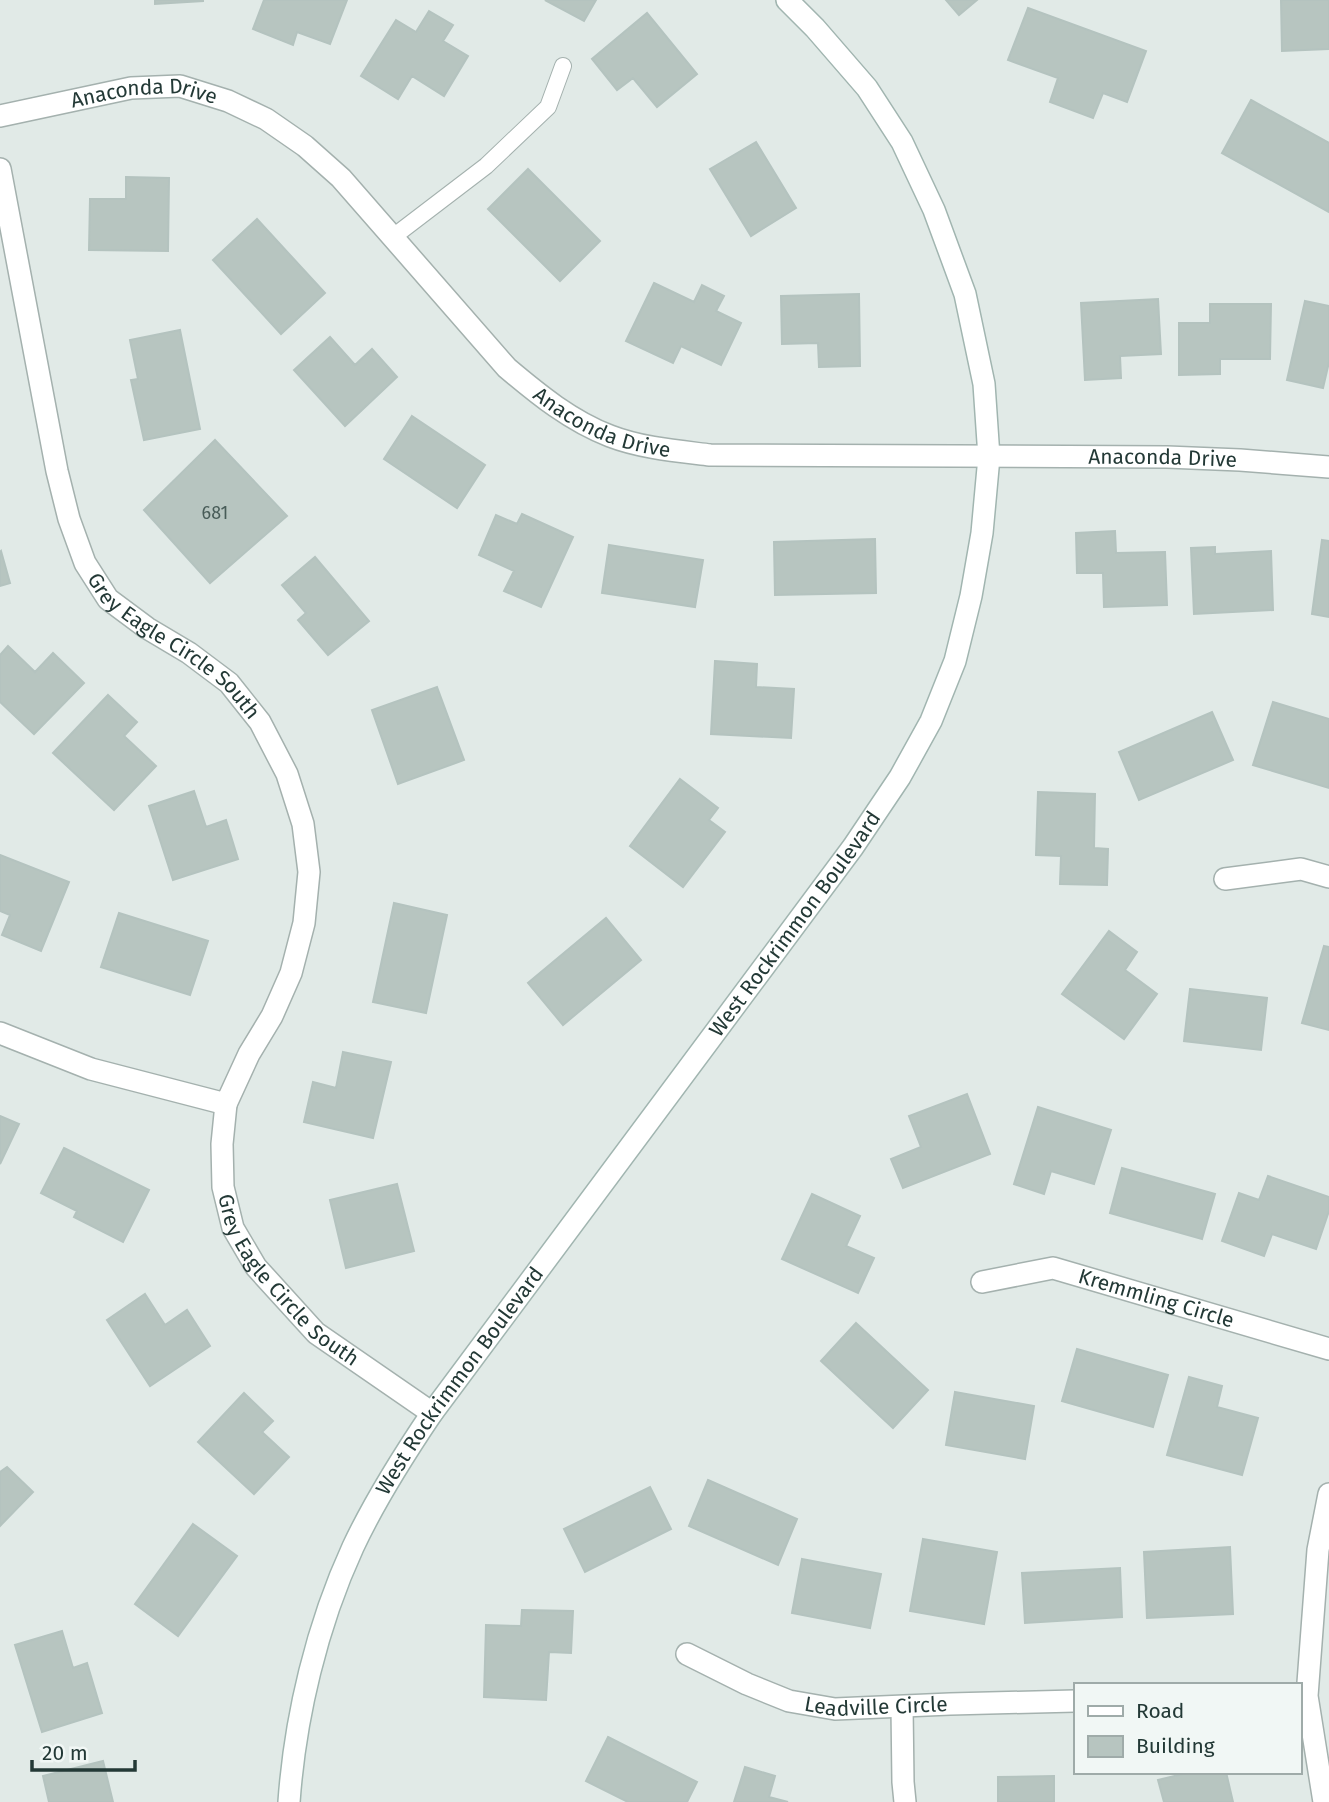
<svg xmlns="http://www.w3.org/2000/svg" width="1329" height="1802" viewBox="0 0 1329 1802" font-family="'Fira Sans',sans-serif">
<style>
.building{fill:#b7c5c0;stroke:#b4c3bf;stroke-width:2}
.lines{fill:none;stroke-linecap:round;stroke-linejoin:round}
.lane-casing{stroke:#a4b1ae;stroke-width:18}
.street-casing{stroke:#a4b1ae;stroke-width:24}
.secondary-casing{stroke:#a1b5b0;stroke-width:24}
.lane{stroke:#fff;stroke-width:16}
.street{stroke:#fff;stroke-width:21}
.secondary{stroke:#fff;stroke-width:21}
.labels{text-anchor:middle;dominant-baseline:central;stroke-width:7;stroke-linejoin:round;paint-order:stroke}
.number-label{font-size:18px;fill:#485c58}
.street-label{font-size:21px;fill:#233936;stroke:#f1f7f5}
</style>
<rect width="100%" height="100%" fill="#e1eae7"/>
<path class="building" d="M155 0H203V1L155 4Z
M264 0H347L330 44 297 32 293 45 253 29Z
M545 0H596L584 21Z
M946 0H977L959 15Z
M1281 0H1329V49L1282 51Z
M1028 8 1146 51 1127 102 1103 93 1093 118 1050 102 1058 78 1008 60Z
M429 11 453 25 443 41 468 56 444 96 412 76 398 99 361 76 396 20 416 32Z
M647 13 697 74 657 107 633 78 617 90 592 59Z
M1251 100 1329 143V212L1222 153Z
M756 142 796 208 751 236 710 169Z
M528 169 600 241 560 281 488 209Z
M126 177 169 178 168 251 89 250 90 199H126Z
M257 219 325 293 281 334 213 260Z
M654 283 694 302 702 285 724 296 716 311 741 323 721 365 681 346 673 363 626 341Z
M859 294 860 366 819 367 818 343 782 344 781 296Z
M1158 299 1161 354 1120 356 1121 378 1085 380 1081 303Z
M1305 301 1329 306V362L1323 388 1287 380Z
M1210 304H1271L1270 359H1220V374L1179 375V323H1210Z
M180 330 200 429 144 440 131 380 138 379 130 340Z
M330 337 355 365 372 349 397 377 345 426 294 370Z
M412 416 485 465 457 508 384 459Z
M215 440 287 516 210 583 144 510Z
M522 514 573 537 541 607 504 591 514 571 479 555 496 515 517 524Z
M1115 531 1116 553 1165 552 1167 605 1104 607 1103 573H1077L1076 533Z
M875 539 876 593 775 595 774 542Z
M1322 540 1329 541V617L1312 614Z
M609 545 703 560 695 607 602 593Z
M1215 547V554L1271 551 1273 610 1194 614 1191 548Z
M1 551 10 583 0 586V552Z
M315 557 369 621 328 655 298 620 306 613 282 585Z
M8 646 35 672 53 653 84 683 34 734 0 702V655Z
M715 661 757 664 756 687 794 689 791 738 711 734Z
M437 687 464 760 398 784 372 710Z
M108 695 137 722 124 736 156 766 114 810 53 753Z
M1273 702 1329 719V788L1253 765Z
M1212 712 1233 760 1139 800 1119 752Z
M680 779 718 808 709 820 725 832 683 887 630 846Z
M194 791 206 827 226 820 238 859 173 880 149 806Z
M1038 792 1095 794 1094 848 1108 849 1107 885 1060 884 1061 856 1036 855Z
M0 855 69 882 41 951 2 935 10 915 0 911Z
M394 903 447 915 426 1013 373 1002Z
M119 913 208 941 190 995 101 967Z
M606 918 641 960 563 1025 528 983Z
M1109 931 1137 952 1125 970 1157 994 1124 1039 1062 994Z
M1324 946 1329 947V1030L1302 1023Z
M1190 989 1267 998 1261 1050 1184 1041Z
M343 1052 391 1062 373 1138 304 1122 313 1082 336 1088Z
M967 1094 990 1154 903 1188 891 1159 921 1147 909 1116Z
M1038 1107 1111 1130 1094 1184 1051 1171 1044 1194 1014 1184Z
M0 1116 19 1124 0 1164Z
M64 1148 149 1190 123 1242 74 1217 77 1211 41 1193Z
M1122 1168 1215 1194 1202 1239 1110 1213Z
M1268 1176 1329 1197V1211L1316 1249 1272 1234 1264 1256 1222 1241 1239 1193 1259 1200Z
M397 1184 414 1251 346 1268 330 1200Z
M812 1194 860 1216 846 1246 874 1258 858 1293 782 1259Z
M145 1294 165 1325 187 1310 210 1346 150 1386 107 1320Z
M856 1323 928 1390 893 1428 821 1361Z
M1077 1349 1168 1375 1153 1427 1062 1401Z
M1189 1377 1222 1386 1217 1407 1258 1418 1242 1475 1167 1455Z
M955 1392 1034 1406 1025 1459 946 1445Z
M244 1393 273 1421 262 1432 289 1457 254 1494 198 1442Z
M7 1467 33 1492 0 1526V1472Z
M708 1480 797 1519 778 1565 689 1526Z
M650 1487 671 1529 585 1572 564 1529Z
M193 1524 237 1556 178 1636 135 1604Z
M923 1539 997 1552 984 1624 910 1611Z
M1230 1547 1233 1614 1147 1618 1144 1552Z
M802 1559 881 1574 870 1628 792 1613Z
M1120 1568 1122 1617 1025 1623 1022 1573Z
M522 1610 573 1611 571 1653 549 1652 546 1700 484 1697 486 1625 521 1626Z
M62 1631 73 1668 87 1663 102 1713 42 1732 15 1645Z
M608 1737 697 1782 687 1802H628L586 1781Z
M103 1761 113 1802H49L43 1776Z
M745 1767 775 1776 769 1797 788 1802H734Z
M1191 1772H1226L1233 1802H1164L1158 1780Z
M1054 1776V1802H998V1777Z"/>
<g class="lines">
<g class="lane-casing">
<path id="lane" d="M393 237 486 166 548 107 563 66"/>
</g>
<g class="street-casing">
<g id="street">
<path id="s1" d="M0 116 131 88 180 86 228 101 266 119 305 146 341 178 507 368C539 395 571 421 610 436 641 448 677 451 710 455L1167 457 1240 460 1329 467"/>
<path id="s2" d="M0 169 57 471 69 519 85 563 108 599 147 628 189 653 229 683 260 722 287 774 303 824 309 872 304 923 291 973 272 1016 249 1054 226 1104 91 1069 0 1033"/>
<path d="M1225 879 1301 869 1329 877"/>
<path id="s3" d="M226 1104 222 1144 223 1187 233 1228 256 1267 316 1333 432 1413"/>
<path id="s4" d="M982 1282 1053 1268 1329 1349"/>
<path id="s5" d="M687 1654 747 1684 789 1701 835 1709 950 1704 1075 1701"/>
<path d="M902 1707 903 1782 905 1802"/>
<path d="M1324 1802 1307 1696 1318 1550 1329 1494"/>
</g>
</g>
<g class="secondary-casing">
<g id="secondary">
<path id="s6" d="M289 1802C295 1717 317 1625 353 1547 375 1500 403 1456 432 1413L853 847 900 777 931 721 955 661 971 596 982 533 989 457 984 384 965 294 934 210 902 142 867 88 815 28 787 0"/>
</g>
</g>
<use href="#lane" class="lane"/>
<use href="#street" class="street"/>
<use href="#secondary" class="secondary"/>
</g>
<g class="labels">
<g class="number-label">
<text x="215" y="513">681</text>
</g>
<g class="street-label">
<text stroke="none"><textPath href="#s1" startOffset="147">Anaconda Drive</textPath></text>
<text stroke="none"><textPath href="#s1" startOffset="735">Anaconda Drive</textPath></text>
<text stroke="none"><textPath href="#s1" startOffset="1302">Anaconda Drive</textPath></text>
<text stroke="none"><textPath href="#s2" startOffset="527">Grey Eagle Circle South</textPath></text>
<text stroke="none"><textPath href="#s6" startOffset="1029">West Rockrimmon Boulevard</textPath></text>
<text stroke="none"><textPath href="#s3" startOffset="200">Grey Eagle Circle South</textPath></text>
<text stroke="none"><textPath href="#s4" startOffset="180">Kremmling Circle</textPath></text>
<text stroke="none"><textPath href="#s6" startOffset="462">West Rockrimmon Boulevard</textPath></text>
<text stroke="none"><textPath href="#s5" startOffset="200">Leadville Circle</textPath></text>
</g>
</g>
<rect x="1074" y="1683" width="228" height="91" fill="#f1f7f5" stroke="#9faba9" stroke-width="2"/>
<rect x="1088" y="1706" width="35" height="10" fill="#ffffff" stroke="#9faba9" stroke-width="2"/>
<text x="1136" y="1718" font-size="21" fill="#233936">Road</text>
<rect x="1088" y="1736" width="35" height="21" fill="#b7c5c0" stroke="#9faba9" stroke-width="2"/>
<text x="1136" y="1753" font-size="21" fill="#233936">Building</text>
<path d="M32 1760v10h103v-10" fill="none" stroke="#233936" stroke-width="3.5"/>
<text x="42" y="1760" font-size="21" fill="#233936" stroke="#f1f7f5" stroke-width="5" paint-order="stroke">20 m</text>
</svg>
